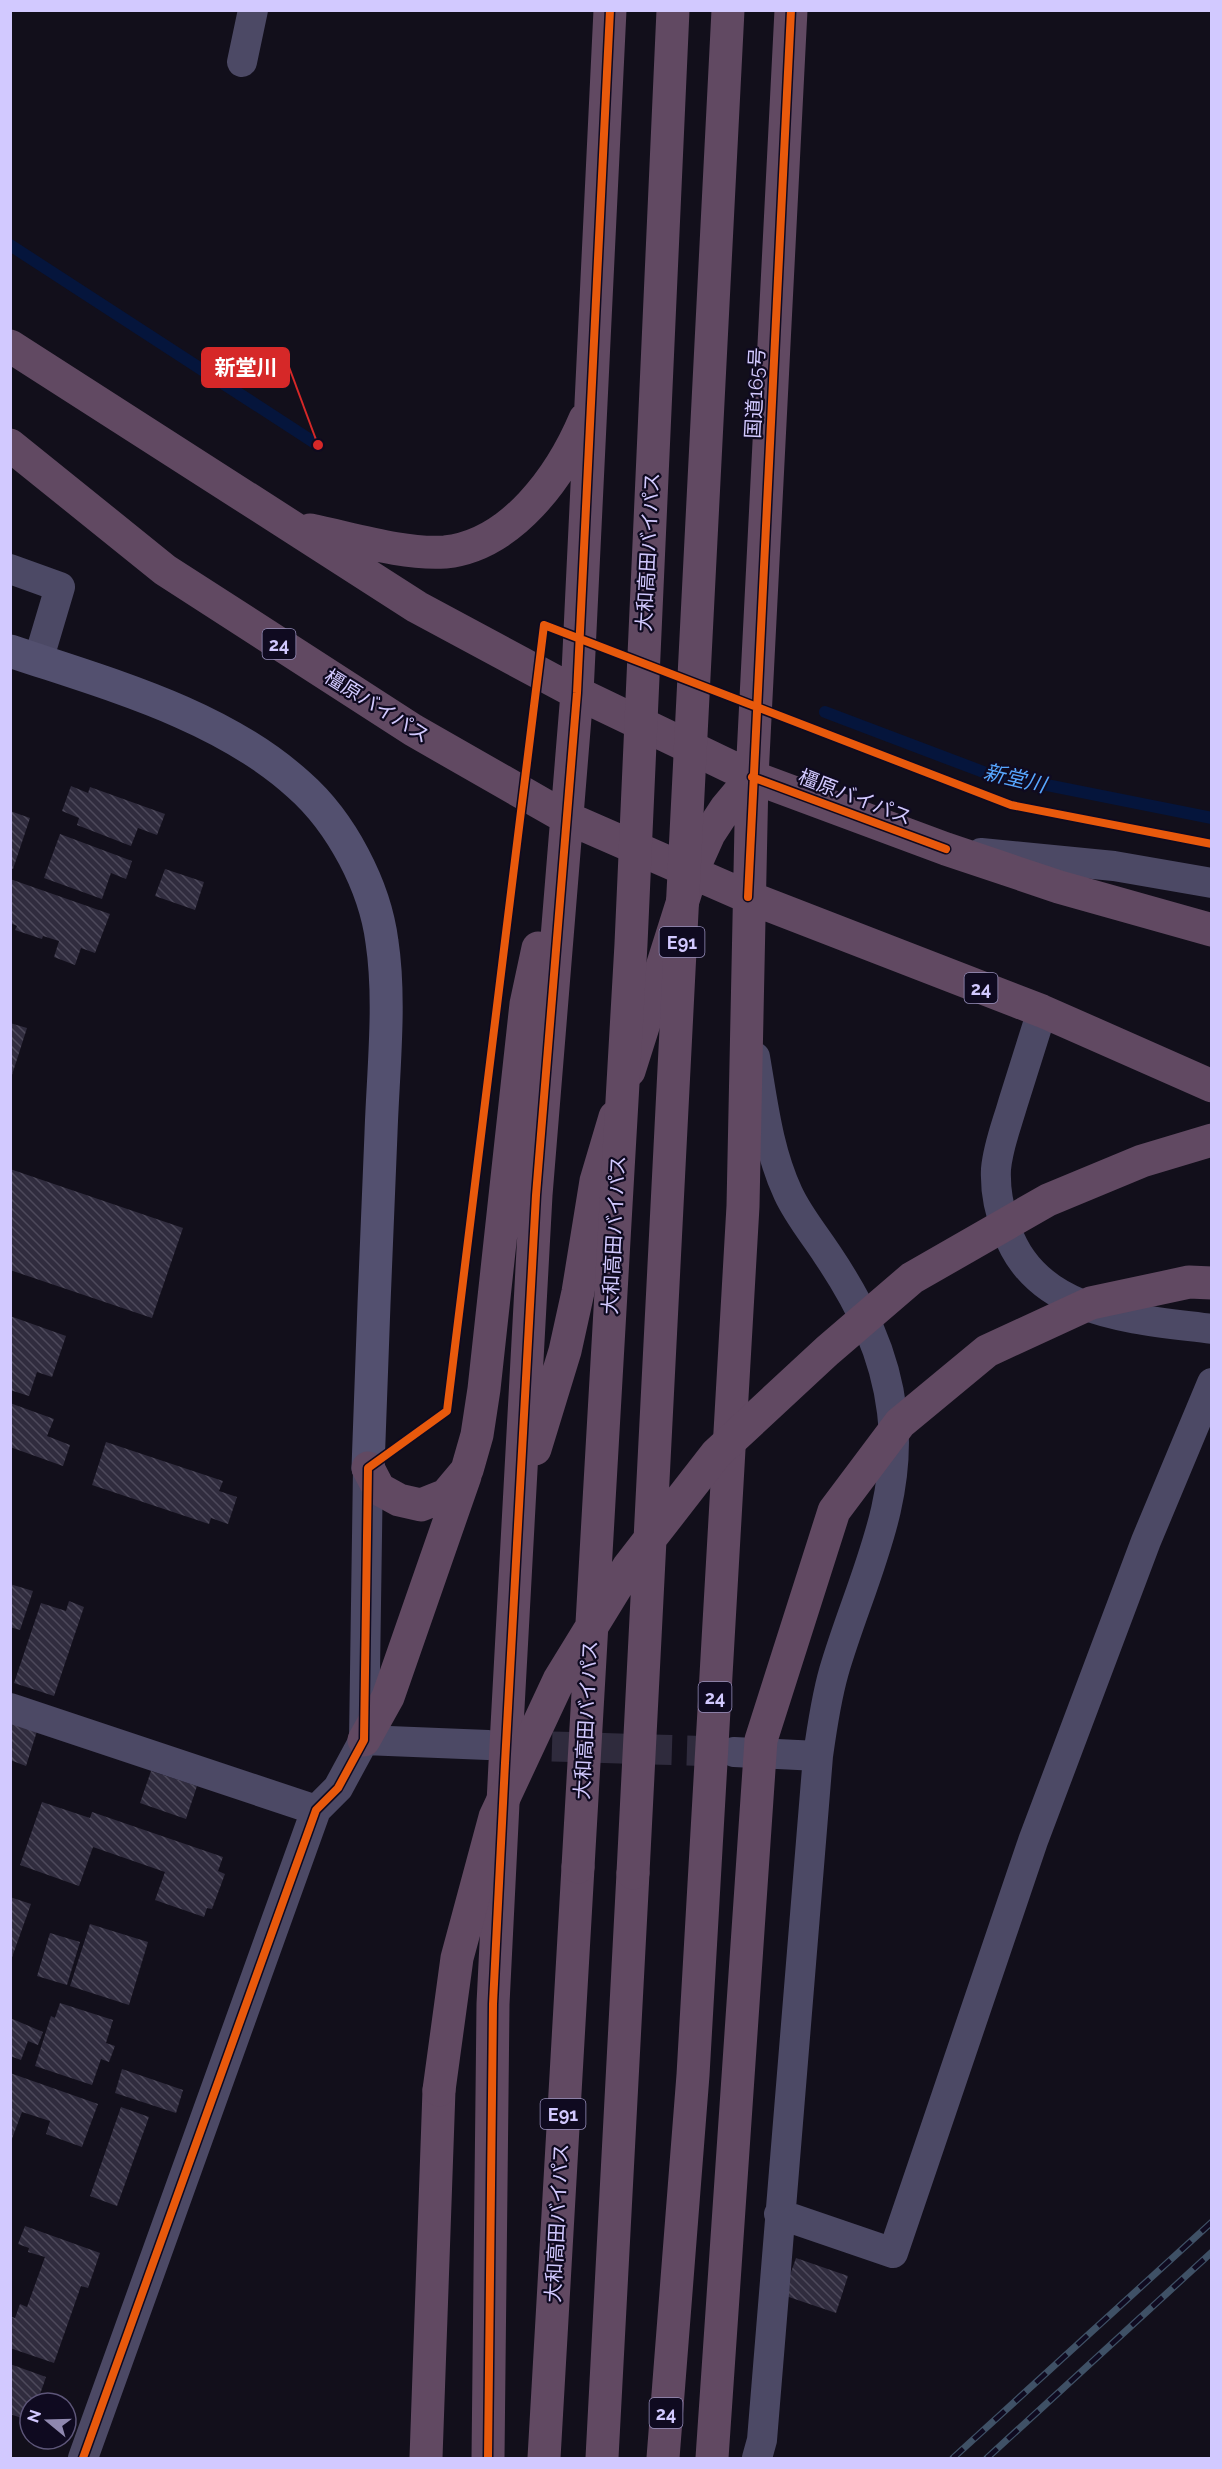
<svg xmlns="http://www.w3.org/2000/svg" width="1222" height="2469" viewBox="0 0 1222 2469" font-family="Raleway,'Noto Sans JP',sans-serif">
<style>
.lines{fill:none;stroke-linecap:round;stroke-linejoin:round}
.stream{stroke:#05153c;stroke-width:12}
.building{fill:url(#building-back-hatch)}
.street-tunnel{stroke:#2f2b3d;stroke-width:30;stroke-dasharray:30 15;stroke-linecap:butt}
.path{stroke:#485869;stroke-width:4;stroke-dasharray:3 4.5;stroke-linecap:butt}
.street{stroke:#4c4965;stroke-width:30}
.secondary{stroke:#53506f;stroke-width:33}
.highway{stroke:#614962;stroke-width:33}
.rail-casing{stroke:#3f5166;stroke-width:7}
.rail{stroke:#0f0a20;stroke-width:4.5;stroke-dasharray:14;stroke-linecap:butt}
.highway-bridge{stroke:#614962;stroke-width:33}
.cycleway-casing{stroke:#0f0a20;stroke-width:11}
.cycleway{stroke:#e8590c;stroke-width:8}
.labels{text-anchor:middle;dominant-baseline:central;stroke-width:4.5;stroke-linejoin:round;paint-order:stroke}
.shield{fill:#0f0a20;stroke:#9890bc;stroke-width:1.5}
.shield-label{font-size:18px;font-weight:bold;fill:#d2c9ff}
.street-label{font-size:20px;fill:#d2c9ff;stroke:#0f0a20}
.water-label{font-size:21px;font-style:italic;fill:#57a7ff;stroke:#0f0a20}
.leader{fill:none;stroke:#d62828;stroke-width:2}
.callout-dot{fill:#d62828;stroke:#0f0a20;stroke-width:2}
.callout{fill:#d62828;stroke:#d62828;stroke-width:2}
.callout-label{font-size:21px;text-anchor:middle;font-weight:bold;fill:#fff}
</style>
<defs>
<pattern id="building-back-hatch" width="6" height="6" patternUnits="userSpaceOnUse" patternTransform="scale(1.5)"><rect width="6" height="6" fill="#302c3e"/><path d="M-1 5l2 2M0 0l6 6M5-1l2 2" fill="none" stroke="#4d495b"/></pattern>
</defs>
<rect width="100%" height="100%" fill="#120f1b"/>
<g class="lines">
<path class="stream" d="M10 245 318 445
M825 712 986 773 1212 818"/>
</g>
<path class="building" d="M71 786 88 793 90 787 165 814 157 835 138 828 131 846 77 825 79 818 62 811Z
M10 811 30 818 13 869H10Z
M60 834 132 861 126 879 111 873 102 899 44 878Z
M165 869 204 882 195 910 155 896Z
M10 879 110 914 95 953 81 948 75 965 54 957 59 941 43 936 42 939 15 930 17 926 10 923Z
M10 1023 27 1028 11 1078H10Z
M10 1169 183 1228 152 1318 10 1270Z
M10 1316 66 1336 52 1377 37 1372 29 1396 10 1390Z
M10 1403 54 1419 47 1436 70 1445 63 1466 10 1447Z
M106 1442 223 1481 219 1491 237 1497 228 1524 211 1518 209 1524 92 1485Z
M10 1584 33 1591 20 1630 10 1627Z
M69 1601 84 1607 54 1696 14 1683 41 1603 66 1611Z
M10 1719 38 1728 26 1766 10 1760Z
M151 1771 197 1786 186 1819 140 1803Z
M42 1802 90 1818 92 1812 223 1857 218 1871 225 1874 212 1909 207 1908 204 1917 155 1900 165 1872 93 1847 79 1886 20 1865Z
M10 1897 31 1904 11 1960H10Z
M90 1924 148 1942 129 2005 70 1986Z
M50 1933 80 1942 67 1985 37 1976Z
M60 2003 113 2020 106 2043 115 2046 109 2062 101 2059 92 2085 35 2066 51 2016 55 2018Z
M10 2018 43 2032 38 2045 28 2041 21 2060 10 2056Z
M122 2069 183 2090 176 2113 115 2093Z
M10 2073 98 2104 82 2147 46 2134 50 2121 22 2112 10 2144Z
M121 2107 149 2117 117 2206 90 2196Z
M25 2226 100 2253 88 2288 81 2286 54 2363 10 2348V2316L15 2318 20 2304 27 2307 45 2257 28 2252 29 2248 18 2244Z
M796 2258 848 2276 836 2313 783 2295Z
M10 2364 46 2377 37 2403H30V2421L10 2414Z"/>
<g class="lines">
<path class="street-tunnel" d="M507 1745 734 1752"/>
<path class="path" d="M1011 805 1187 839
M406 1440 442 1415"/>
<path class="street" d="M242 62 253 10
M10 569 60 587 38 661
M981 853 1114 866 1212 883
M1042 1011C1032 1042 1023 1072 1013 1103 1007 1124 998 1146 996 1169 995 1191 999 1211 1007 1231 1037 1316 1136 1319 1212 1329
M755 1057C763 1103 768 1150 788 1193 798 1215 814 1234 827 1254 860 1303 885 1353 892 1412 904 1504 859 1585 834 1671 826 1699 822 1727 818 1756L762 2440 757 2458
M10 1708 316 1810
M364 1740 488 1745
M734 1752 818 1756
M779 2214 893 2253 1033 1841 1146 1541 1212 1383
M83 2458 316 1810 338 1788 364 1740 368 1468"/>
<path class="secondary" d="M10 651C108 684 221 714 299 785 341 822 375 886 382 942 391 1001 383 1073 381 1133 376 1245 372 1356 368 1468"/>
<path class="highway" d="M10 346 417 607 577 693 752 777 946 849 1059 887 1212 930
M10 445 165 570 413 730 565 817 748 897 1042 1011 1212 1086
M310 530C350 538 404 555 445 552 512 545 561 476 585 419
M629 1071 692 872 709 834 726 808 752 777
M535 1449 565 1351 578 1292 596 1181 615 1117
M368 1468 379 1489 399 1500 421 1505 446 1495 467 1470 477 1435 484 1389 526 1004 538 948
M364 1740 388 1697 465 1476
M426 2458 439 2090
M488 2458 493 2004 505 1763 536 1195 577 693 610 10
M544 2458 578 1867
M602 2458 633 1873
M663 2458 693 2075 743 1206 752 777 791 10"/>
<g class="rail-casing">
<path id="rail" d="M953 2458 1212 2222
M987 2458 1212 2252"/>
</g>
<use href="#rail" class="rail"/>
<path class="highway-bridge" d="M578 1867 631 944 673 10
M633 1873 728 10
M439 2090 457 1958 495 1817 559 1680 629 1566 716 1454 827 1351 912 1278 1048 1200 1142 1161 1212 1140
M712 2458 761 1740 834 1511 900 1423 987 1351 1091 1303 1189 1282 1212 1283"/>
<g class="cycleway-casing">
<path id="cycleway" d="M752 777 946 849
M748 897 791 10
M83 2458 316 1810 338 1788 364 1740 368 1468 447 1411 544 625 1011 805 1212 844
M488 2458 493 2004 505 1763 536 1195 577 693 610 10"/>
</g>
<use href="#cycleway" class="cycleway"/>
</g>
<g class="labels">
<g class="shield">
<rect x="262.5" y="629" width="33" height="30" rx="4.5"/>
<rect x="659.5" y="927" width="45" height="30" rx="4.5"/>
<rect x="964.5" y="973" width="33" height="30" rx="4.5"/>
<rect x="698.5" y="1682" width="33" height="30" rx="4.5"/>
<rect x="540.5" y="2099" width="45" height="30" rx="4.5"/>
<rect x="649.5" y="2398" width="33" height="30" rx="4.5"/>
</g>
<g class="shield-label">
<text x="279" y="644">24</text>
<text x="682" y="942">E91</text>
<text x="981" y="988">24</text>
<text x="715" y="1697">24</text>
<text x="563" y="2114">E91</text>
<text x="666" y="2413">24</text>
</g>
<g class="street-label">
<text transform="translate(755 393) rotate(-87)">国道165号</text>
<text transform="translate(648 552) rotate(-87)">大和高田バイパス</text>
<text transform="translate(377 706) rotate(32)">橿原バイパス</text>
<text transform="translate(855 797) rotate(21)">橿原バイパス</text>
<text transform="translate(614 1235) rotate(-87)">大和高田バイパス</text>
<text transform="translate(586 1720) rotate(-87)">大和高田バイパス</text>
<text transform="translate(557 2223) rotate(-87)">大和高田バイパス</text>
</g>
<g class="water-label">
<text transform="translate(1015 778) rotate(13)">新堂川</text>
</g>
</g>
<path class="leader" d="M318 445L289 367"/>
<circle class="callout-dot" cx="318" cy="445" r="6"/>
<rect class="callout" x="202" y="348" width="87" height="39" rx="6"/>
<g class="callout-label">
<text x="246" y="375">新堂川</text>
</g>
<rect width="1222" height="2469" fill="none" stroke="#d2c9ff" stroke-width="24"/>
<g transform="translate(48 2421) rotate(289)"><circle r="28" fill="#0f0a20" stroke="#5d5679" stroke-width="1.5"/>
<path d="M0-4.5L10 22L0 15L-10 22Z" fill="#8f88af"/>
<text y="-9" font-size="16" font-weight="bold" text-anchor="middle" fill="#d2c9ff">N</text>
</g>
</svg>
